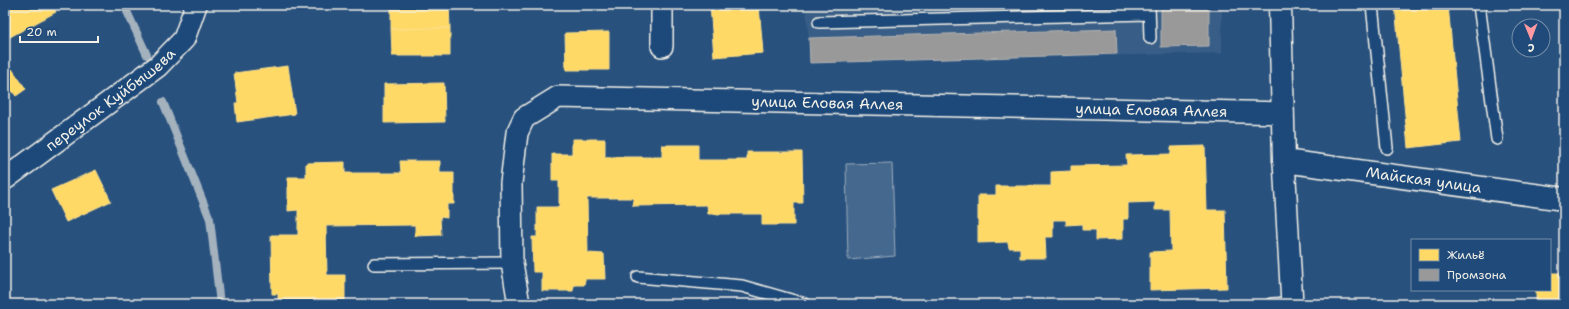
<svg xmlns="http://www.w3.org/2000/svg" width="1569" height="309" viewBox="0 0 1569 309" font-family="'Shantell Sans',sans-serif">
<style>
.built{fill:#375d86}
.green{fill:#45688e;stroke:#9cacbb}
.homes{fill:#ffd966;stroke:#fce08d}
.industry{fill:#999;stroke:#b4b3b1}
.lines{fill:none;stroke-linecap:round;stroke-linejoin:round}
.stream{stroke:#a4b2be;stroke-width:8}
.service-casing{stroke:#f4f1e8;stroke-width:14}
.minor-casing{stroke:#f4f1e8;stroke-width:24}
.tertiary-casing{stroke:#f4f1e8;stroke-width:25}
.service{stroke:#1f4a7a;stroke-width:11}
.minor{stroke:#1f4a7a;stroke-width:21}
.tertiary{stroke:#1f4a7a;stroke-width:22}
.labels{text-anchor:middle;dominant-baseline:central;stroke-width:4;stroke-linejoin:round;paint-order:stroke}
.street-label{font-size:15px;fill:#f4f1e8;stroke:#1f4a7a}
</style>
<rect width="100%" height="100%" fill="#28517e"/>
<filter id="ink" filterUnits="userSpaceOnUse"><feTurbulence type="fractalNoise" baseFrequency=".025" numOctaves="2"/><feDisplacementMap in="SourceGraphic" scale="8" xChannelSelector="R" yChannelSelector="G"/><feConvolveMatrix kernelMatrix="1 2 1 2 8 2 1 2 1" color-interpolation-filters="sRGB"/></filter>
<g filter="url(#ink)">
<path class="built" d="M806 5H1222V53L810 63Z"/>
<path class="green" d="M892 163 895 256 848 260 846 164Z"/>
<path class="homes" d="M5 5H52L56 12 10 37 5 29Z
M391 5H449L450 28 391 29Z
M710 5H759L763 53 714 57Z
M1395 5H1448L1461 142 1408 148Z
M450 28V56H392L391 29Z
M609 32V70H566L565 33Z
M288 66 295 114 237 122 235 103H238L234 73Z
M5 68 8 72 12 69 26 89 16 96 9 87 5 90Z
M444 83 445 122 384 123V84Z
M572 139H605V157H662V145H698V160H747V152H802L803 203H794V225H762V214H708L707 205 633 206V198H587L588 253 604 254 605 279H585L584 285H574L573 291H542V272H533L532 237H537V207H559V181H552V154H572Z
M1205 146 1207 210H1225L1227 288 1150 290V252L1171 251 1170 210H1155V202L1128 203V219H1123V239L1096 240V230H1082V224L1066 225V220H1053V237H1045L1046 258H1020V248H1009L1008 242 978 243V195H996V186H1051V172L1071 171V166L1127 165 1126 155 1171 154V147Z
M400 161H440V173H454V204H447V218L440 217 441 235 415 236V225L326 226 327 275H345V304H278V294H272L271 235H298V210L288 211V177H306V163L345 162V173H401Z
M96 170 111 201 66 222 51 190Z
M1550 273H1564V304H1536V290H1550Z"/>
<path class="industry" d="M1161 5H1209V46L1161 47Z
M1116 29 1117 54 810 63 809 38Z"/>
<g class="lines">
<path class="stream" d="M124 5 147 55
M163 102 210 219 220 304"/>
<g class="service-casing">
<path id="service" d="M1149 5 1150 38
M1372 5 1387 148
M1479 5 1497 139
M819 22 1149 14
M374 264 512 263
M638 277 742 286 805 304
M1271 304 1292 303"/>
</g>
<g class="minor-casing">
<g id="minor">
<path d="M662 46V5"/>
<path d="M1284 161 1292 304"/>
<path id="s1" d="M5 179 158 66 184 39 196 5"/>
<path id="s2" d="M519 304 512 263 511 183 517 133 524 118 558 97 1283 113"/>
</g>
</g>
<g class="tertiary-casing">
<g id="tertiary">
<path id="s3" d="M1280 5 1284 161 1564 199"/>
</g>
</g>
<use href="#service" class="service"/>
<use href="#minor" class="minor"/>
<use href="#tertiary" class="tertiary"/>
</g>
</g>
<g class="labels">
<g class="street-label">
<text stroke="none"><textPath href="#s1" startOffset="132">переулок Куйбышева</textPath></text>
<text stroke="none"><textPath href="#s2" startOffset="498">улица Еловая Аллея</textPath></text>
<text stroke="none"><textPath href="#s2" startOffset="822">улица Еловая Аллея</textPath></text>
<text stroke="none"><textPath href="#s3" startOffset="297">Майская улица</textPath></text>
</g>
</g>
<rect width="1569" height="309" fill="none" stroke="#1f4a7a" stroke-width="20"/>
<rect x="10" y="10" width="1549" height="289" fill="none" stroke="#f4f1e8" stroke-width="1.5" filter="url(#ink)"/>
<rect x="1411" y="239" width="140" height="52" fill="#1f4a7a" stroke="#748da6"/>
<rect x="1419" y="249" width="20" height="12" fill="#ffd966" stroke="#748da6"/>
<text x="1447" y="259" font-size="12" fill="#f4f1e8">Жильё</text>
<rect x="1419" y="269" width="20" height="12" fill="#999999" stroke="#748da6"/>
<text x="1447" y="279" font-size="12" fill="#f4f1e8">Промзона</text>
<g transform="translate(1531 38) rotate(179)"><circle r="19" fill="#1f4a7a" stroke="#748da6"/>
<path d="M0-3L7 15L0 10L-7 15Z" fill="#ff9aa2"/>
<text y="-6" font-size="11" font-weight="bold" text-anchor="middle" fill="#f4f1e8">С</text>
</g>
<path d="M20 36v6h78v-6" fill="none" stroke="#f4f1e8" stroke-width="2"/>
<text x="26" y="36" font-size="12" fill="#f4f1e8" stroke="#1f4a7a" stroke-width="3" paint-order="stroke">20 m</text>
</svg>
